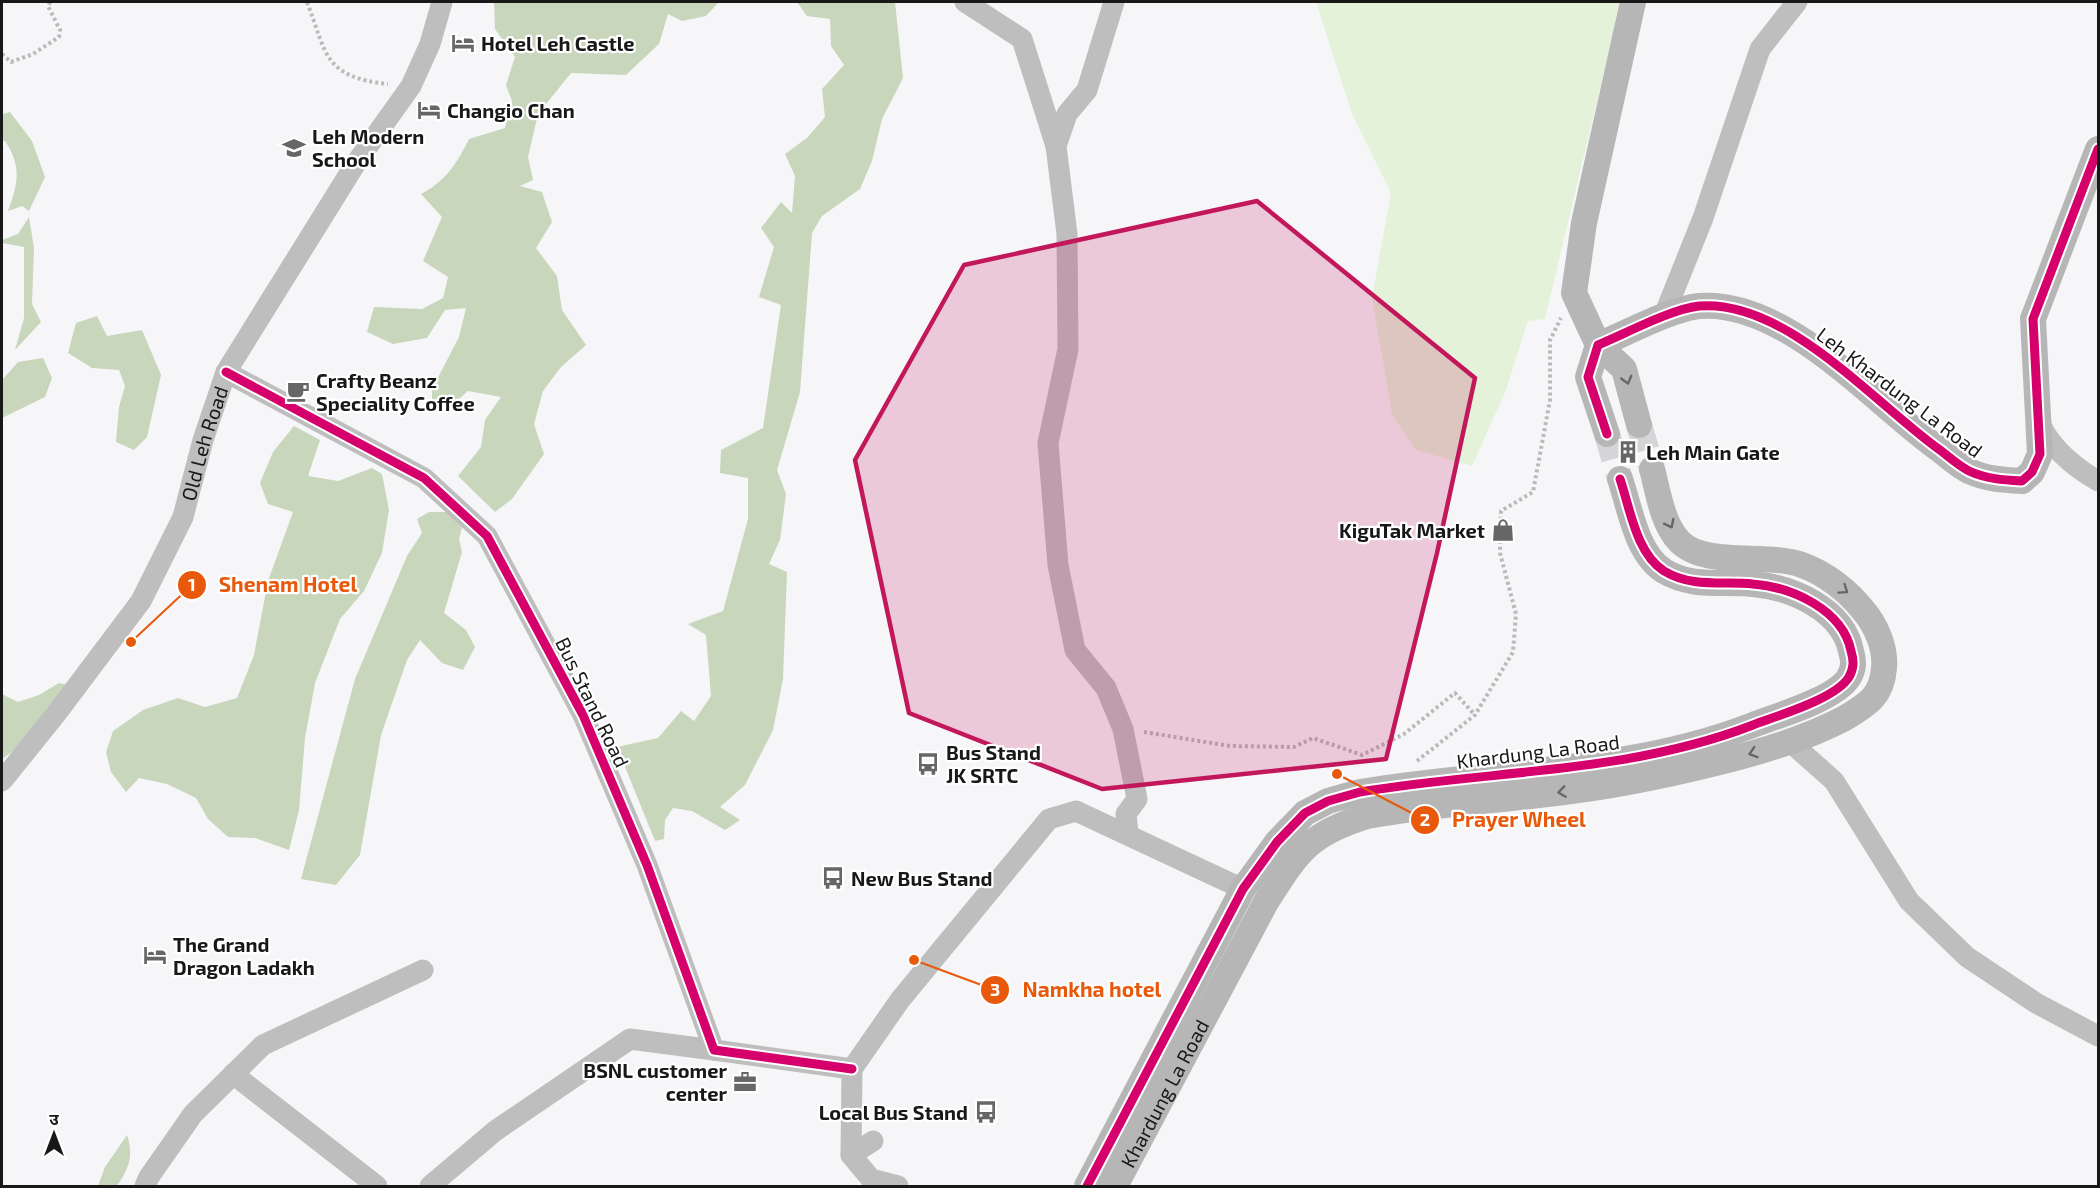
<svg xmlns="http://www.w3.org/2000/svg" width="2100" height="1188" viewBox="0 0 2100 1188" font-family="'Exo 2','Noto Sans Devanagari',sans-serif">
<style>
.green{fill:#e4f2d9}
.forest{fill:#c8d6bb}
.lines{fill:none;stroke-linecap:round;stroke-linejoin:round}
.major-tunnel{stroke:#d5d5d7;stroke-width:26;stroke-dasharray:26 13;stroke-linecap:butt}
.path{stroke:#bababa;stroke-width:4;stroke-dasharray:3 3;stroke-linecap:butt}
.minor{stroke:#bfbebe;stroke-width:21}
.major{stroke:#b7b6b7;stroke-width:26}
.cycleway-casing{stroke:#fff;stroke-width:13}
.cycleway{stroke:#d6006c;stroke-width:9}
.oneway{stroke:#686768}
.marked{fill:#c2185b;fill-opacity:0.2;stroke:#c2185b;stroke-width:4.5;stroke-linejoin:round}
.labels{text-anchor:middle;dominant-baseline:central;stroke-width:4.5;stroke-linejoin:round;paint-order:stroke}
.poi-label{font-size:20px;font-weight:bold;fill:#181819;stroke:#fff;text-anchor:start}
.street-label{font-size:20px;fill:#181819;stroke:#fff}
.leader{fill:none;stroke:#e8590c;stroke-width:2}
.callout-dot{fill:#e8590c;stroke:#fff;stroke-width:2}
.mark-label{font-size:18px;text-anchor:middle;font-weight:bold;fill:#fff}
.callout-label{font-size:21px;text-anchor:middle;font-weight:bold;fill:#e8590c;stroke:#fff;stroke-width:4.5;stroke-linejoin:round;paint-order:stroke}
</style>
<rect width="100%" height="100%" fill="#f6f6f9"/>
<path class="green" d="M1316 2H1619L1612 38 1545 319 1528 321 1506 390 1472 466 1416 450 1392 415 1372 297 1391 193 1352 114Z"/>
<path class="forest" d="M494 2H719L706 16 682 21 668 14 659 44 626 75 571 73 538 114 528 157 533 180 520 186 542 192 552 222 536 248 557 276 562 310 586 345 561 367 543 391 534 424 544 454 512 499 495 512 458 476 481 447 485 420 501 397 468 391 451 406 432 403V389L459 337 466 308 445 310 427 338 393 344 367 332 374 307 422 309 443 298 448 277 423 261 442 217 421 194C446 181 457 163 469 139L505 128 512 101 506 85 515 57 495 29Z
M797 2H895L903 78 882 119 872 161 860 189 822 216 812 233 800 392 777 470 786 494 780 540 769 564 787 572 783 679 773 730 745 785 720 807 740 820 725 830 692 811 673 808 665 820 664 839 655 841 617 747 658 738 681 711 694 721 711 696 706 635 688 624 723 611 748 519V478L720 473 721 450 763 428 781 305 759 297 774 247 761 228 781 202 792 213 795 176 785 154 807 138 825 117 822 89 844 65 831 46 830 19 807 16Z
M10 112 32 141 45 177 29 211 22 206 8 211C18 184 22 166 5 141H2V114Z
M29 217 34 248 32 304 41 322 15 350 24 318V247L2 243V240L18 234Z
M97 316 107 336 142 330 161 375 147 437 134 450 116 442 119 407 125 386 119 370 92 368 68 353 76 323Z
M43 358 52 378 45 397 2 418V380L18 362Z
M294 426 320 440 308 476 338 481 372 468 382 474 389 510 382 553 364 591 340 619 315 683 305 738 299 810 289 850 255 838 228 837 208 819 196 798 167 784 139 778 126 792 111 772 106 752 113 731 143 710 178 698 205 707 237 698 254 655 268 581 293 512 268 504 260 483 273 452Z
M429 512H448L462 528 459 539 462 552 444 613 466 630 475 647 463 670 442 663 420 640 407 660 381 735 360 855 336 885 301 879 355 679 407 556 422 533 417 519Z
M59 683 70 685 19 747 2 759V694L18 702 39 695Z
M127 1135C134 1156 129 1168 117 1186H98L105 1167Z"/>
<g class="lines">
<path class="major-tunnel" d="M1639 425 1652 469
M1607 434 1620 479"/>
<path class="path" d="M307 2C327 54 323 77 388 84
M2 54 11 62 33 54 59 37 60 30 48 6 50 2
M1144 732 1230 746 1294 747 1313 738 1362 755 1404 734 1455 693 1475 715
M1417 761 1475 715 1513 652 1516 614 1500 553 1501 511 1533 492 1550 400V340L1561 318"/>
<g class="minor">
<path d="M965 2 1022 39 1056 146"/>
<path d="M1114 2 1087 90 1067 114 1056 146 1067 234 1068 349 1048 443 1058 565 1075 650 1106 688 1123 729 1137 799 1126 814 1128 833"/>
<path d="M1663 318 1703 218 1760 49 1797 2"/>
<path d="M226 372 424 478 487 536 583 715 647 865 714 1050 852 1069"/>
<path d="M2039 421C2050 448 2074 467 2098 481"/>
<path d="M1789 741 1834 781 1909 901 1967 957 2036 1003 2098 1036"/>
<path id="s1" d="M2 781 56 714 141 601 183 517 203 440 226 372 356 163 411 86 430 44 442 2"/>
<path d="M233 1074 377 1186"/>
<path d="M851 1155 873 1141"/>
<path d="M145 1186 149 1177 193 1114 263 1045 423 970"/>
<path d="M430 1186 495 1131 630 1039 714 1050"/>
<path d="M898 1186 871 1179 851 1155 852 1069 900 1000 1049 819 1076 811 1243 889"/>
</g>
<g class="major">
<path d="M1633 2 1584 223 1574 293 1598 345 1624 369 1639 425"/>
<path d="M1598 345C1625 334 1671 309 1699 306 1786 299 1874 403 1940 450 1949 457 1959 466 1969 471 1986 479 2004 480 2022 481L2032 472 2040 454 2033 319 2098 149"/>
<path d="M1598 345 1588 377 1607 434"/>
<path d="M1087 1186 1243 889 1277 842 1305 813 1328 801 1360 792C1490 770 1627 774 1753 725 1776 716 1836 699 1849 677 1854 668 1854 661 1851 651 1843 610 1792 587 1753 584 1723 581 1692 588 1664 571 1636 553 1630 508 1620 479"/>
<path id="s2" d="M1115 1186 1266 902C1298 852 1308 834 1367 816 1429 805 1493 801 1556 793 1610 787 1664 776 1716 763 1760 752 1805 739 1845 718 1868 704 1882 696 1884 668 1886 648 1876 625 1863 610 1848 591 1825 573 1802 565 1768 552 1704 568 1679 541 1662 523 1658 491 1652 469"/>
</g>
<g class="cycleway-casing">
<path id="cycleway" d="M226 372 424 478 487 536 583 715 647 865 714 1050 852 1069
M1607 434 1588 377 1598 345C1625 334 1671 309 1699 306 1786 299 1874 403 1940 450 1949 457 1959 466 1969 471 1986 479 2004 480 2022 481L2032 472 2040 454 2033 319 2098 149
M1087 1186 1243 889 1277 842 1305 813 1328 801 1360 792C1490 770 1627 774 1753 725 1776 716 1836 699 1849 677 1854 668 1854 661 1851 651 1843 610 1792 587 1753 584 1723 581 1692 588 1664 571 1636 553 1630 508 1620 479"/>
</g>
<use href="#cycleway" class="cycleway"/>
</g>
<defs><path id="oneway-chevron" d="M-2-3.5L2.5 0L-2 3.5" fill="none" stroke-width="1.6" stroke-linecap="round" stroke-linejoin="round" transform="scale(1.5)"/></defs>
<g class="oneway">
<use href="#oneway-chevron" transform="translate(1627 380) rotate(75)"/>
<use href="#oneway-chevron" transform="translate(1670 524) rotate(63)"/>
<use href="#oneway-chevron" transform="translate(1844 590) rotate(35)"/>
<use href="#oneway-chevron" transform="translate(1753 753) rotate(162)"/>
<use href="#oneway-chevron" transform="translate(1562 792) rotate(172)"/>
</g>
<path class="marked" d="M1257 201 1475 378 1437 553 1386 759 1102 789 909 713 855 460 964 265Z"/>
<defs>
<g id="hotel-bare" transform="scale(1.8)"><path d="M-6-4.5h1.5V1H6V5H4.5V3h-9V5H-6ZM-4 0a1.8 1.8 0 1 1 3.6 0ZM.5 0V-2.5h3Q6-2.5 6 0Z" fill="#666667" stroke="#fff" stroke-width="2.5" paint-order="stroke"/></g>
<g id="school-bare" transform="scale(1.8)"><path d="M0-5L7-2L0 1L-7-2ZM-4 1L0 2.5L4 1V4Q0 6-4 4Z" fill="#666667" stroke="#fff" stroke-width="2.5" paint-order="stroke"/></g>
<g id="cafe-bare" transform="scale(1.8)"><path d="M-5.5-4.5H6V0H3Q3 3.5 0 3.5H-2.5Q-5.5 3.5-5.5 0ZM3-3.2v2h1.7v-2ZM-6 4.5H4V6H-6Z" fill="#666667" stroke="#fff" stroke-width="2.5" paint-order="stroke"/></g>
<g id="building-bare" transform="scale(1.8)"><path d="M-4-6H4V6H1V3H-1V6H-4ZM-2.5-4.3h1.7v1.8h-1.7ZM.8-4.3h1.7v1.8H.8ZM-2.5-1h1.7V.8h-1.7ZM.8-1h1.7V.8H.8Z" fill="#666667" stroke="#fff" stroke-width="2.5" paint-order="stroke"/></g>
<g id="shop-bare" transform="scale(1.8)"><path d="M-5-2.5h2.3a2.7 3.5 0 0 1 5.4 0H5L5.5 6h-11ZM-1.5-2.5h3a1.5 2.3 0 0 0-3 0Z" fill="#666667" stroke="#fff" stroke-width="2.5" paint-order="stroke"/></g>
<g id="bus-bare" transform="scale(1.8)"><path d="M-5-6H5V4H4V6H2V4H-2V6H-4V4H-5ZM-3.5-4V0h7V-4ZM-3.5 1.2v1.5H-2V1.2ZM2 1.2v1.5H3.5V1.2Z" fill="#666667" stroke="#fff" stroke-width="2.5" paint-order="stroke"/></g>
<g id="office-bare" transform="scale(1.8)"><path d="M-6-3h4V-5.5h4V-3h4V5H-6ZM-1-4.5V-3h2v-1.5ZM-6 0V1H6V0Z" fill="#666667" stroke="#fff" stroke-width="2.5" paint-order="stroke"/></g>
</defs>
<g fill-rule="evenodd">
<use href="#hotel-bare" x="463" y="43"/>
<use href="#hotel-bare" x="429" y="110"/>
<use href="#school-bare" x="294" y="148"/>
<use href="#cafe-bare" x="298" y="391"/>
<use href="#building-bare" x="1628" y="452"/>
<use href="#shop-bare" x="1503" y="530"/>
<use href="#bus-bare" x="928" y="764"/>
<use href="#bus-bare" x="833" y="878"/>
<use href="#hotel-bare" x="155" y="955"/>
<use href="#office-bare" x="745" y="1082"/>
<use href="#bus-bare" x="986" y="1112"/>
</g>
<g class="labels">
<g class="poi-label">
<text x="481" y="43">Hotel Leh Castle</text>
<text x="447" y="110">Changio Chan</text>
<text x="312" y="136">Leh Modern<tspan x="312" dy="23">School</tspan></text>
<text x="316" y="380">Crafty Beanz<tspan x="316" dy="23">Speciality Coffee</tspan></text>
<text x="1646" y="452">Leh Main Gate</text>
<text x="1485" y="530" text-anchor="end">KiguTak Market</text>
<text x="946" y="752">Bus Stand<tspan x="946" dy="23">JK SRTC</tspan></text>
<text x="851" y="878">New Bus Stand</text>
<text x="173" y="944">The Grand<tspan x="173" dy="23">Dragon Ladakh</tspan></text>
<text x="727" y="1070" text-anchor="end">BSNL customer<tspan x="727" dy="23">center</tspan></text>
<text x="968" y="1112" text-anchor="end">Local Bus Stand</text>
</g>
<g class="street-label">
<text transform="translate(1900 392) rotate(37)">Leh Khardung La Road</text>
<text stroke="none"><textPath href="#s1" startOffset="398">Old Leh Road</textPath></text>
<text transform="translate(593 702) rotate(64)">Bus Stand Road</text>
<text transform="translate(1538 751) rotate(-7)">Khardung La Road</text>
<text stroke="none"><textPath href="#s2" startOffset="105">Khardung La Road</textPath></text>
</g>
</g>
<path class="leader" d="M131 642L192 585M1337 774L1425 820M914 960L995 990"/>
<g class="callout-dot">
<circle cx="131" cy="642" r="6"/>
<circle cx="1337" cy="774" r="6"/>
<circle cx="914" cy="960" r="6"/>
<circle cx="192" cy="585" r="15"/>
<circle cx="1425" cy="820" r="15"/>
<circle cx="995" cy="990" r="15"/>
</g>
<g class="mark-label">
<text x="192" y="591">1</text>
<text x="1425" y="826">2</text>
<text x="995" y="996">3</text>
</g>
<g class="callout-label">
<text x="288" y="592">Shenam Hotel</text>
<text x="1519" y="827">Prayer Wheel</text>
<text x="1092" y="997">Namkha hotel</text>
</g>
<rect width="2100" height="1188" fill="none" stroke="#181819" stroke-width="6"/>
<g transform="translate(54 1134)" stroke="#ffffff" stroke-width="4.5" paint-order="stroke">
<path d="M0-4.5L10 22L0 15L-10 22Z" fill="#181819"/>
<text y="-9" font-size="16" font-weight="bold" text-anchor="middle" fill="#181819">उ</text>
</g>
</svg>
